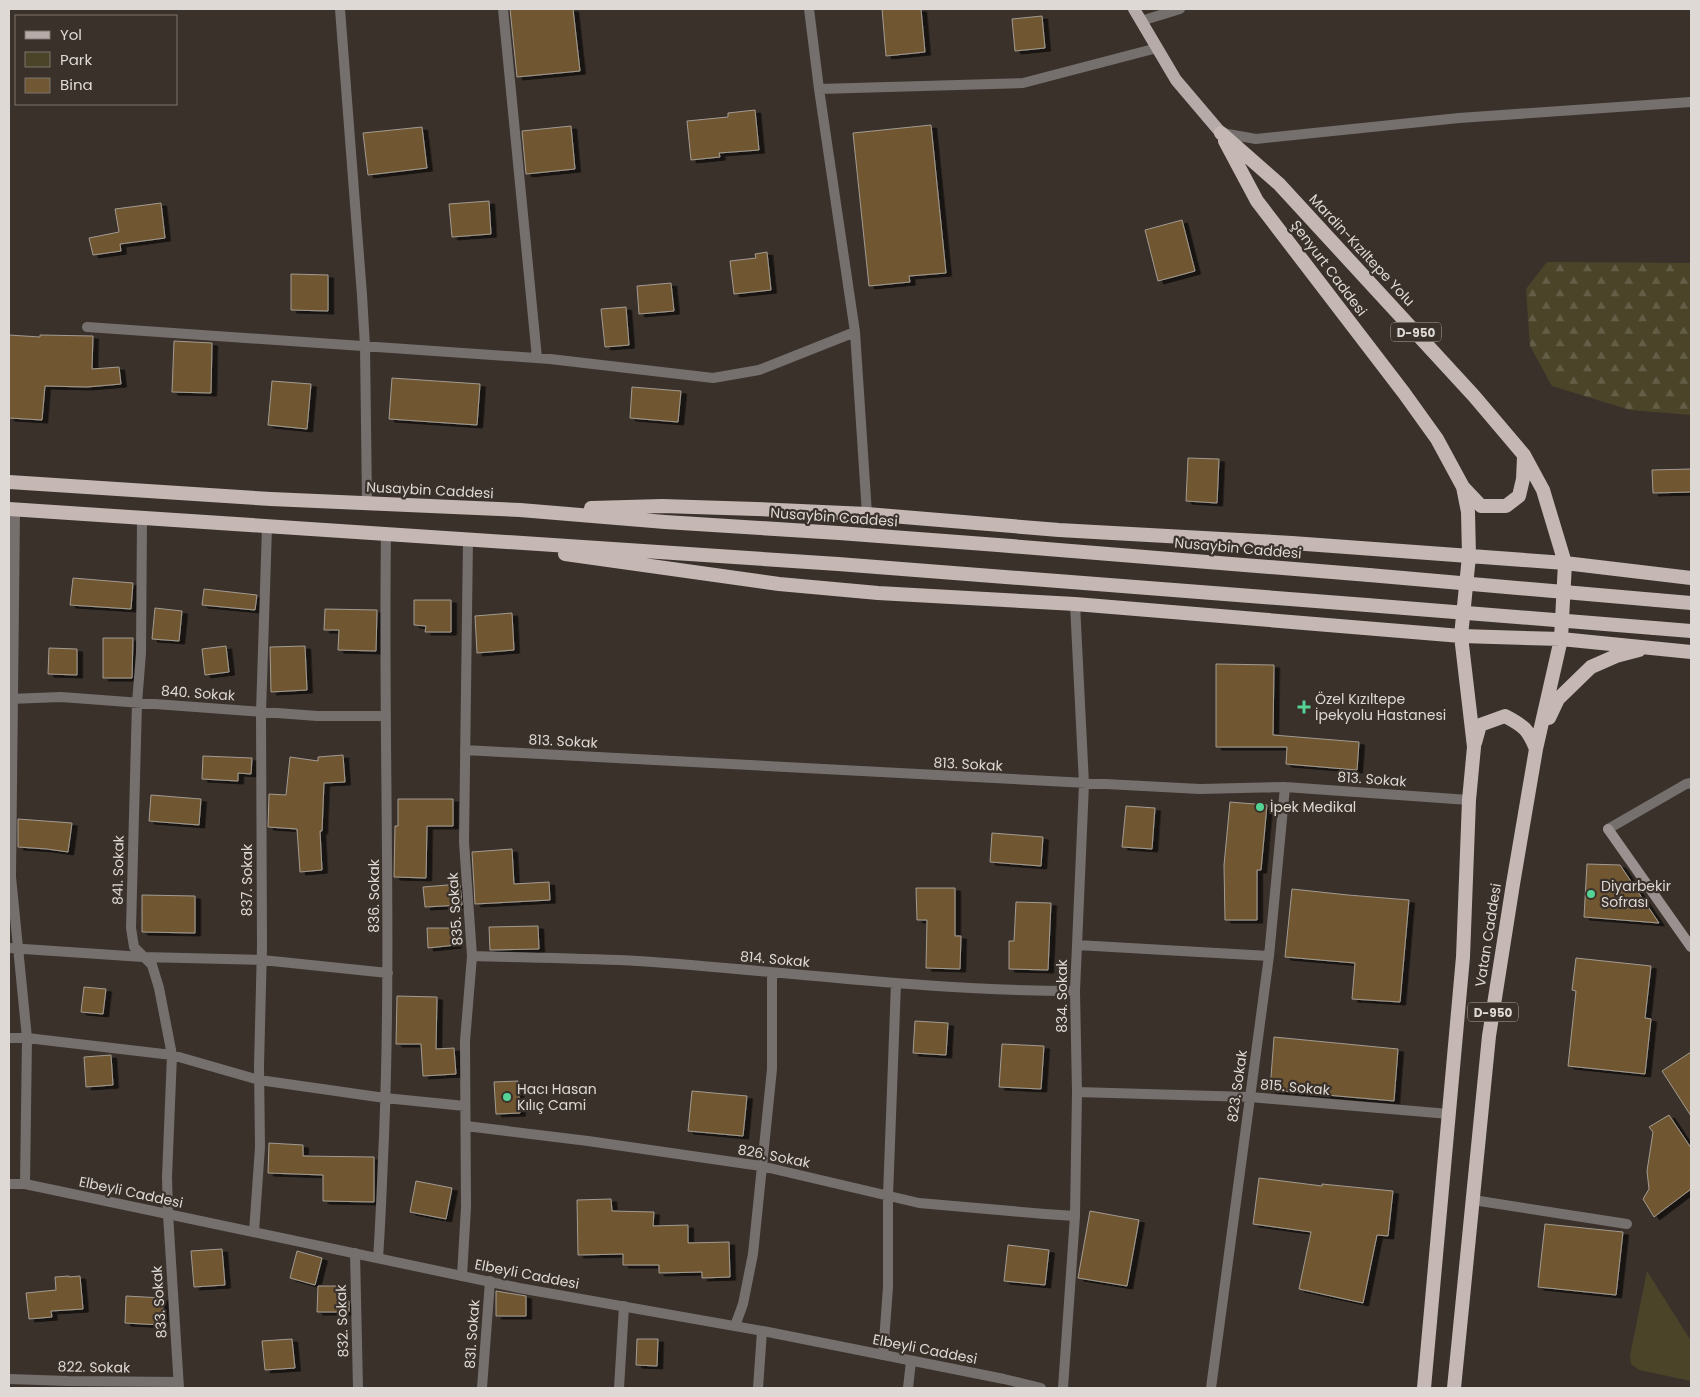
<svg xmlns="http://www.w3.org/2000/svg" width="1700" height="1397" viewBox="0 0 1700 1397" font-family="Poppins,sans-serif">
<style>
.green{fill:#4b4429}
.forest{fill:url(#forest-firs)}
.building{fill:#715733;stroke:#a29b91;filter:url(#shadow)}
.lines{fill:none;stroke-linecap:round;stroke-linejoin:round}
.minor{stroke:#75706e;stroke-width:10}
.tertiary{stroke:#75706e;stroke-width:10}
.secondary{stroke:#9a9190;stroke-width:10}
.primary{stroke:#b7aba9;stroke-width:12}
.trunk{stroke:#c4b7b4;stroke-width:14}
.trunk-bridge{stroke:#c4b7b4;stroke-width:14}
.poi-dot{fill:#54d395;stroke:#3a312b;stroke-width:2}
.labels{text-anchor:middle;dominant-baseline:central;stroke-width:4.5;stroke-linejoin:round;paint-order:stroke}
.shield{fill:#3a312b;stroke:#ada7a2;stroke-width:1}
.shield-label{font-size:12px;font-weight:bold;fill:#ded9d5}
.street-label{font-size:14px;fill:#ded9d5;stroke:#3a312b}
.poi-label{font-size:14px;fill:#ded9d5;stroke:#3a312b;text-anchor:start}
</style>
<defs>
<pattern id="forest-firs" width="22" height="20" patternUnits="userSpaceOnUse" patternTransform="scale(1.25)"><rect width="22" height="20" fill="#4b4429"/><path d="M5 1l3.5 6h-7zM16 11l3.5 6h-7z" fill="#645e47"/></pattern>
<filter id="shadow"><feDropShadow dx="5.5" dy="3" stdDeviation="0" flood-color="#0009"/></filter>
</defs>
<rect width="100%" height="100%" fill="#3a312b"/>
<path class="green" d="M1647 1271 1691 1341V1381L1639 1370 1631 1364 1630 1356Z"/>
<path class="forest" d="M1547 262 1691 263V415L1630 410 1552 386 1530 346 1526 289Z"/>
<path class="building" d="M510 9H573L580 71 517 77Z
M882 9H921L925 52 886 56Z
M1042 16 1045 48 1015 51 1012 19Z
M755 110 759 150 719 153 720 157 691 160 687 121 728 117V113Z
M931 125 946 273 909 276 910 282 869 286 853 133Z
M571 126 575 169 526 174 522 131Z
M422 127 427 168 368 175 363 133Z
M489 201 491 234 452 237 449 204Z
M161 203 165 238 120 244 121 251 93 255 89 238 119 232 115 209Z
M1182 220 1195 271 1158 281 1145 230Z
M767 252 771 290 734 294 730 261 756 258 755 254Z
M291 274 328 275V311L291 310Z
M671 283 674 311 639 314 637 286Z
M626 307 629 345 605 347 601 309Z
M9 335 40 337V335L93 336 92 369 119 367 121 384 87 387 45 386 42 420 9 418Z
M174 341 212 343 211 393 172 392Z
M392 378 480 384 477 425 389 419Z
M272 381 311 384 307 429 268 425Z
M632 387 681 391 678 422 630 418Z
M1188 458 1219 459 1217 503 1186 501Z
M1691 469V492L1653 493 1652 470Z
M73 578 133 583 131 609 70 605Z
M204 589 257 595 255 610 202 605Z
M414 600H451V632H425L426 626 414 625Z
M155 608 182 611 179 641 152 639Z
M325 609 377 610 376 651 338 650 339 630H324Z
M512 613 514 650 477 653 475 616Z
M103 638H133L132 678H103Z
M226 646 229 672 205 675 202 649Z
M305 646 307 690 271 692 270 647Z
M49 648 77 649V675L48 674Z
M1216 664 1274 665 1273 735 1359 742 1357 770 1286 764 1287 747H1216Z
M343 755 345 782 324 783 322 831H320L322 870 300 872 297 829 268 827 269 794 286 795 290 757 318 761V757Z
M203 756 252 758 251 774 238 773V781L202 779Z
M151 795 201 799 199 825 149 821Z
M398 799H453V826H427L426 878 394 877 395 826H398Z
M1230 802 1267 805 1261 870H1257V920H1225L1224 865Z
M1126 806 1155 808 1152 849 1122 847Z
M18 819 72 823 68 852 47 849 18 847Z
M992 833 1043 837 1041 866 990 862Z
M512 849 514 884 549 882 550 900 475 904 472 852Z
M1587 864 1620 865 1659 923 1584 917Z
M460 884 462 905 425 907 423 887Z
M916 888H955V936H961L960 969 926 968 927 920H917Z
M1292 889 1348 895 1409 900 1400 1002 1352 999 1355 963 1285 957Z
M142 895 195 896V933L142 932Z
M1016 902 1051 903 1048 970 1009 969V941H1014Z
M538 926 539 949 490 950 489 927Z
M427 928H455L456 945 428 948Z
M1576 958 1651 966 1645 1018 1651 1019 1645 1074 1568 1066 1576 991 1572 990Z
M84 987 106 989 103 1014 81 1012Z
M397 996 437 997 436 1049 454 1048 456 1074 423 1076 421 1044H396Z
M915 1021 948 1023 946 1055 913 1053Z
M1274 1037 1398 1049 1394 1101 1270 1090Z
M1002 1044 1044 1046 1041 1089 999 1087Z
M1691 1052V1116L1662 1071Z
M111 1055 113 1085 86 1087 84 1057Z
M518 1081 520 1113 496 1114 494 1082Z
M692 1091 747 1096 743 1136 688 1131Z
M1669 1115 1691 1148V1189L1654 1217 1643 1199 1649 1189 1647 1171 1653 1132 1649 1127Z
M269 1143 303 1145V1156L374 1157V1202L323 1201V1175L268 1173Z
M1259 1178 1322 1186V1184L1393 1191 1388 1236 1377 1235 1363 1303 1299 1289 1311 1232 1253 1224Z
M416 1181 452 1188 446 1219 410 1212Z
M611 1199 612 1211 654 1212 653 1226 688 1225V1243L729 1242 730 1277 702 1278V1272L659 1273V1265H623V1254L578 1255 577 1200Z
M1090 1211 1139 1220 1127 1286 1078 1278Z
M1545 1224 1623 1232 1616 1295 1538 1287Z
M1008 1245 1049 1250 1045 1285 1004 1281Z
M222 1249 225 1285 194 1287 191 1251Z
M297 1251 322 1258 315 1285 290 1278Z
M69 1276V1277L80 1276 83 1309 51 1311 52 1317 29 1319 26 1293 56 1290 55 1277Z
M318 1286H342V1301H349V1312H317Z
M496 1291 526 1296V1316H496Z
M126 1296 163 1298 162 1325 125 1323Z
M292 1339 295 1368 265 1370 262 1341Z
M637 1339H658L657 1366 636 1365Z"/>
<g class="lines">
<path class="minor" d="M340 9 362 295 365 346 367 503
M503 9 537 358
M809 9 819 89 855 332 867 514
M1141 21 1180 9
M819 89 1023 83 1157 48
M1222 133 1256 139 1459 118 1691 102
M87 327 550 359 713 378 759 370 855 332
M15 510 11 877 27 1038 25 1184
M142 517 141 653 137 703 131 928 134 947 152 965 159 988 172 1055 167 1177 168 1214 179 1388
M9 699 61 697 317 716H385
M465 750 1200 789 1285 787 1469 800
M1608 829 1686 784 1691 783
M1077 945 1269 956
M9 948 143 957 262 960 388 973
M472 956C527 958 583 958 638 961 784 971 929 991 1075 991
M9 1038H27L172 1055 259 1080 385 1098 465 1106
M1077 1092 1250 1097 1449 1114
M466 1126 588 1141 761 1166 919 1203 1045 1214 1075 1216
M1473 1200 1627 1224
M254 1232 260 1147 259 1066 262 946 261 712 267 527
M355 1253 358 1388
M378 1258C381 1217 382 1177 384 1137 392 936 383 735 386 534
M462 1276 466 1207 465 1041 472 956 464 842 468 539
M735 1326 743 1304 753 1254 772 1069V973
M883 1355 888 1287V1196L896 983
M9 1379 68 1381 178 1382
M482 1388 490 1281
M619 1388 624 1306
M758 1388 762 1331
M908 1388 911 1361
M1063 1388 1075 1216 1077 1092 1075 991 1084 784 1075 604
M1211 1388 1269 956 1285 787"/>
<path class="tertiary" d="M9 1184H25L519 1288 768 1332 1004 1379 1041 1388"/>
<path class="secondary" d="M1608 829 1691 947"/>
<path class="primary" d="M1134 9 1176 80 1221 133"/>
<path class="trunk" d="M1221 133 1279 184 1474 396 1524 455 1543 490 1565 563 1561 639 1536 749 1513 884 1489 1036 1454 1388
M1225 141 1257 201 1404 393 1437 439 1463 487 1468 512 1469 556 1461 636 1474 747 1469 800 1463 957 1424 1388
M9 482 271 499 520 510 665 522 839 533 998 545 1369 575
M1463 487 1481 506H1506L1519 496 1523 479 1524 457
M591 508 662 506 756 509 867 514 1059 530 1292 543 1565 563 1691 578
M9 509 838 564 1367 605
M565 554 779 584 878 593 1075 604 1461 636 1561 639 1691 652
M1656 600 1691 603
M1654 628 1691 631
M1549 718 1558 699 1591 667 1616 656 1639 650
M1475 743 1480 725 1505 716C1524 726 1528 729 1536 749"/>
<path class="trunk-bridge" d="M1369 575 1656 600
M1367 605 1654 628"/>
</g>
<g class="poi-dot">
<path d="M1301.5 699.5h5v5h5v5h-5v5h-5v-5h-5v-5h5z"/>
<circle cx="1260" cy="807" r="5"/>
<circle cx="1591" cy="894" r="5"/>
<circle cx="507" cy="1097" r="5"/>
</g>
<g class="labels">
<g class="shield">
<rect x="1391" y="322.5" width="50" height="19" rx="4"/>
<rect x="1468" y="1002.5" width="50" height="19" rx="4"/>
</g>
<g class="shield-label">
<text x="1416" y="332">D-950</text>
<text x="1493" y="1012">D-950</text>
</g>
<g class="street-label">
<text transform="translate(1362 250) rotate(47)">Mardin-Kızıltepe Yolu</text>
<text transform="translate(1329 268) rotate(53)">Şenyurt Caddesi</text>
<text transform="translate(430 490) rotate(3)">Nusaybin Caddesi</text>
<text transform="translate(834 517) rotate(4)">Nusaybin Caddesi</text>
<text transform="translate(1238 548) rotate(5)">Nusaybin Caddesi</text>
<text transform="translate(198 693) rotate(4)">840. Sokak</text>
<text transform="translate(563 741) rotate(3)">813. Sokak</text>
<text transform="translate(968 764) rotate(3)">813. Sokak</text>
<text transform="translate(1372 779) rotate(4)">813. Sokak</text>
<text transform="translate(118 870) rotate(-89)">841. Sokak</text>
<text transform="translate(247 880) rotate(-90)">837. Sokak</text>
<text transform="translate(374 896) rotate(-90)">836. Sokak</text>
<text transform="translate(455 909) rotate(-94)">835. Sokak</text>
<text transform="translate(1488 935) rotate(-81)">Vatan Caddesi</text>
<text transform="translate(775 959) rotate(5)">814. Sokak</text>
<text transform="translate(1062 996) rotate(-90)">834. Sokak</text>
<text transform="translate(1237 1086) rotate(-82)">823. Sokak</text>
<text transform="translate(1295 1087) rotate(5)">815. Sokak</text>
<text transform="translate(774 1156) rotate(11)">826. Sokak</text>
<text transform="translate(131 1192) rotate(12)">Elbeyli Caddesi</text>
<text transform="translate(527 1274) rotate(11)">Elbeyli Caddesi</text>
<text transform="translate(159 1302) rotate(-94)">833. Sokak</text>
<text transform="translate(342 1321) rotate(-92)">832. Sokak</text>
<text transform="translate(472 1334) rotate(-86)">831. Sokak</text>
<text transform="translate(925 1349) rotate(11)">Elbeyli Caddesi</text>
<text transform="translate(94 1367) rotate(1)">822. Sokak</text>
</g>
<g class="poi-label">
<text x="1315" y="699">Özel Kızıltepe<tspan x="1315" dy="16">İpekyolu Hastanesi</tspan></text>
<text x="1270" y="807">İpek Medikal</text>
<text x="1601" y="886">Diyarbekir<tspan x="1601" dy="16">Sofrası</tspan></text>
<text x="517" y="1089">Hacı Hasan<tspan x="517" dy="16">Kılıç Cami</tspan></text>
</g>
</g>
<rect width="1700" height="1397" fill="none" stroke="#ded9d5" stroke-width="20"/>
<rect x="15" y="15" width="162" height="90" fill="#3a312b" stroke="#7c746f"/>
<rect x="25" y="31" width="25" height="8" fill="#b7aba9" stroke="#7c746f"/>
<text x="60" y="40" font-size="15" fill="#ded9d5">Yol</text>
<rect x="25" y="52" width="25" height="15" fill="#4b4429" stroke="#7c746f"/>
<text x="60" y="65" font-size="15" fill="#ded9d5">Park</text>
<rect x="25" y="78" width="25" height="15" fill="#715733" stroke="#7c746f"/>
<text x="60" y="90" font-size="15" fill="#ded9d5">Bina</text>
</svg>
